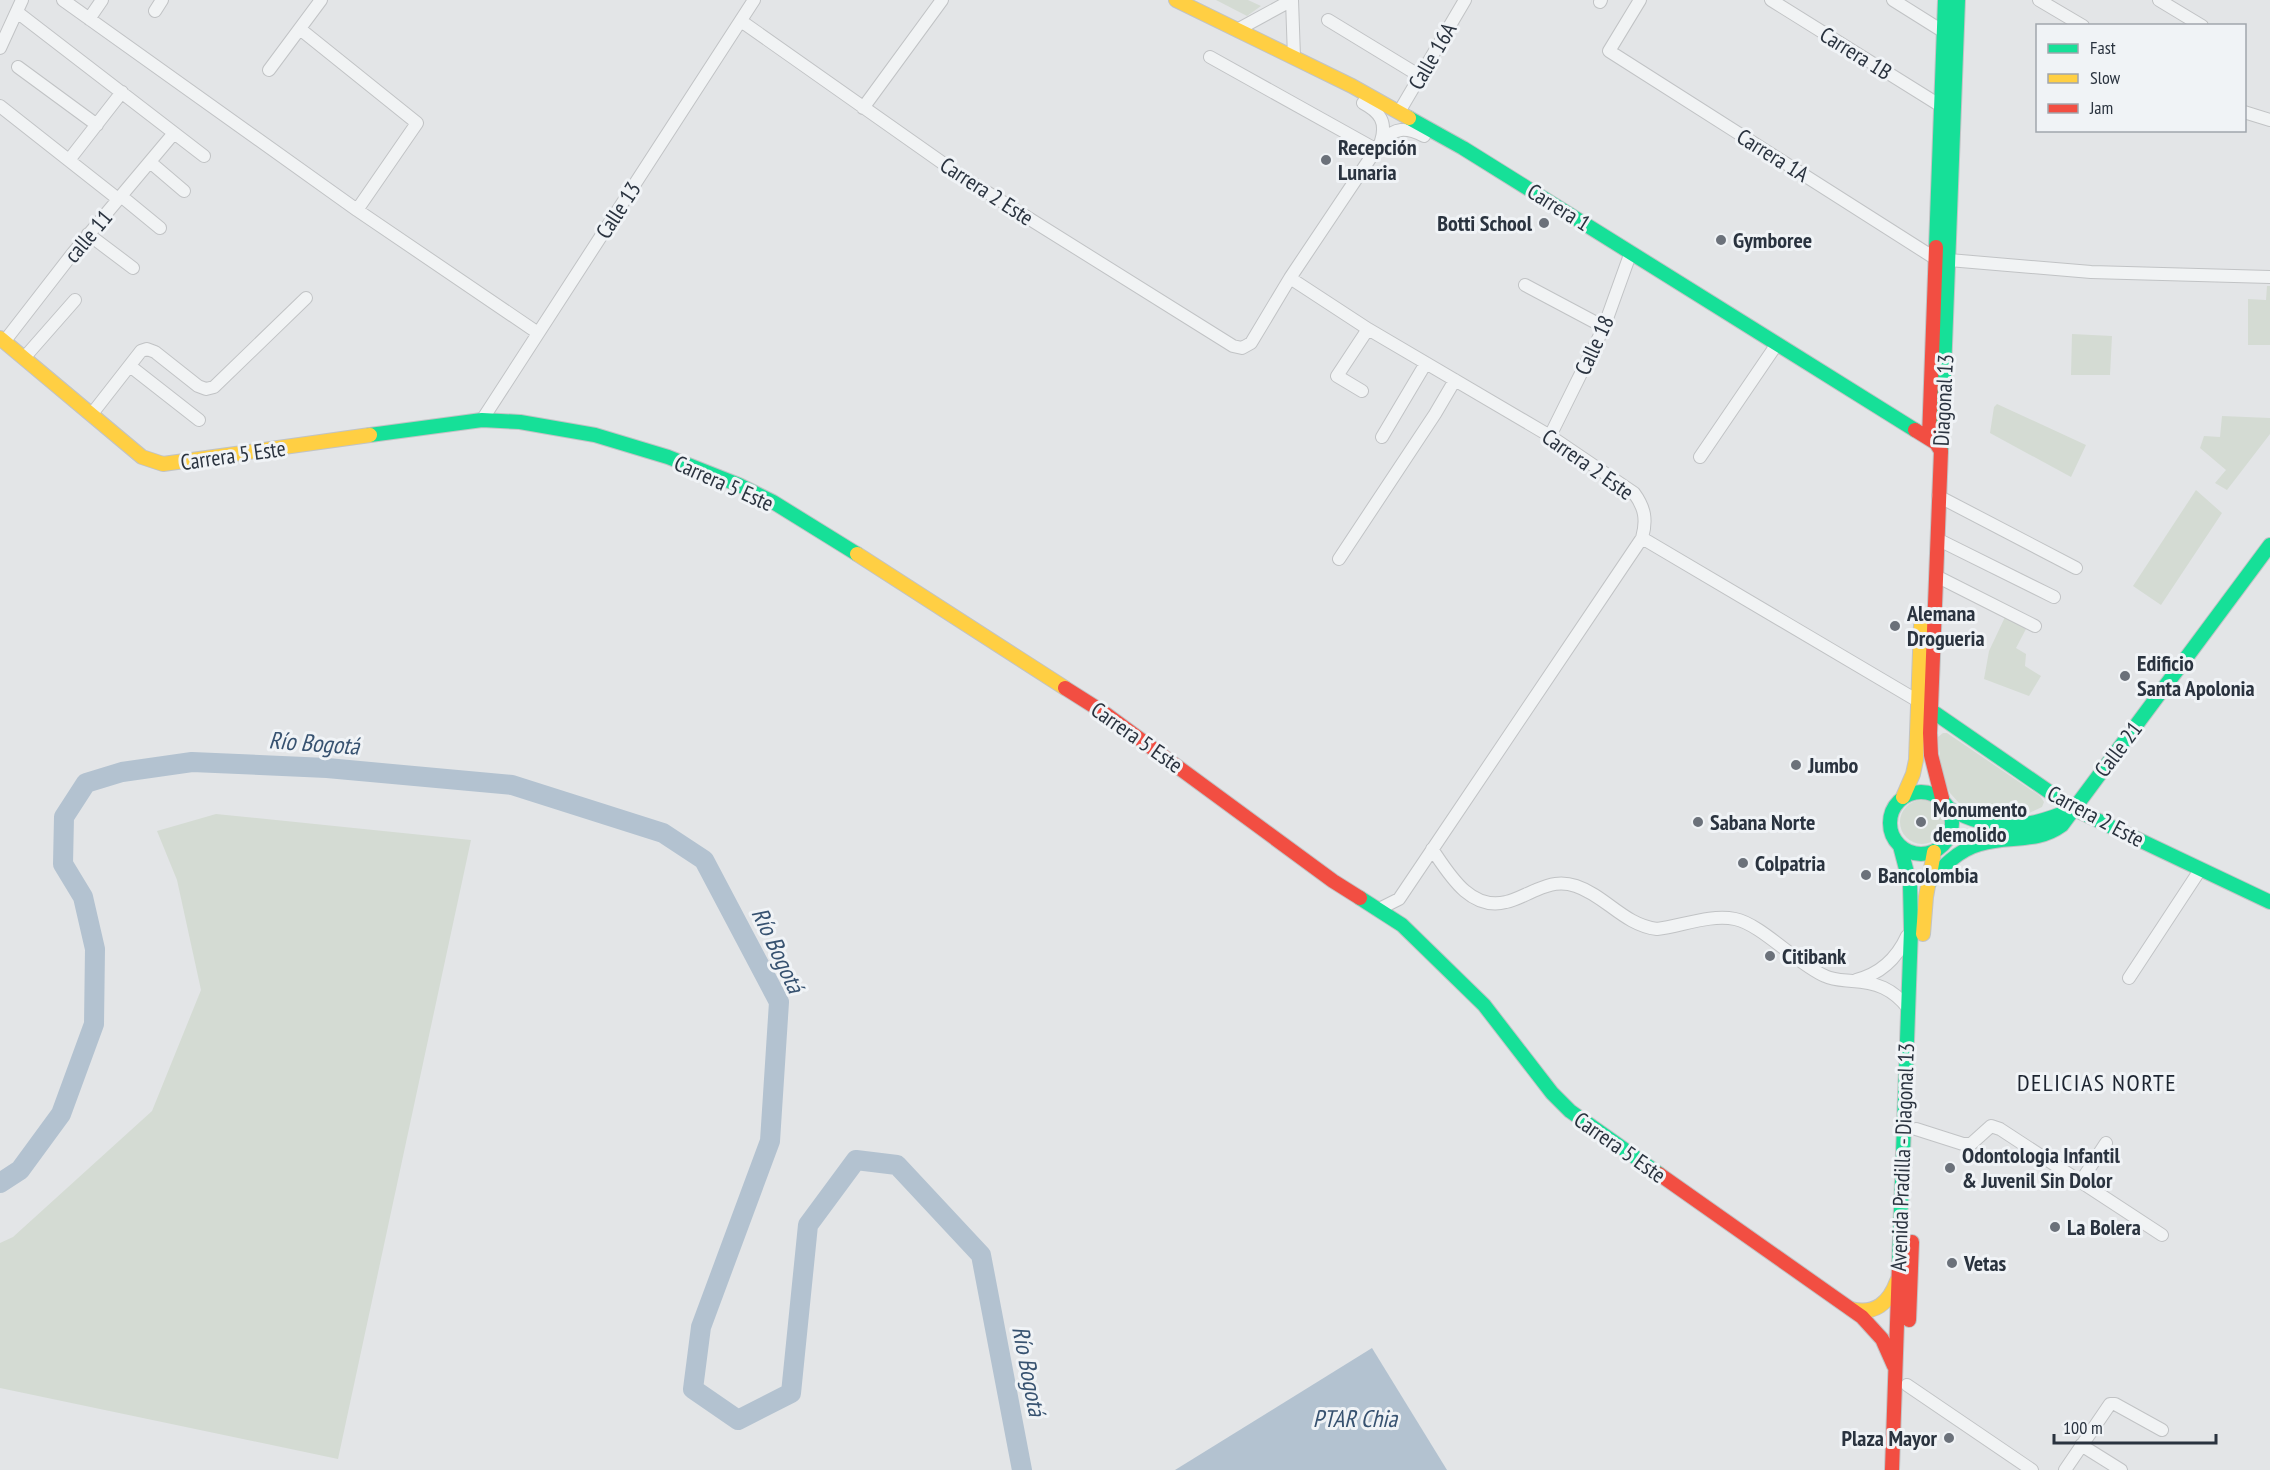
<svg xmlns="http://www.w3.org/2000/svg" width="2270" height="1470" viewBox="0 0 2270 1470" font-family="'PT Sans Narrow',sans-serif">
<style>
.green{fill:#d4dbd3}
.water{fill:#b3c2d0}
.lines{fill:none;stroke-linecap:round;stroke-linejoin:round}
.river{stroke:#b3c2d0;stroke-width:20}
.street-casing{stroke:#c1c3c5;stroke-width:14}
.fast-casing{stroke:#c1c3c5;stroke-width:16}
.slow-casing{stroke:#c1c3c5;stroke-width:16}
.jam-casing{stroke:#c1c3c5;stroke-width:16}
.street{stroke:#f1f3f4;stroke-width:12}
.fast{stroke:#16e098;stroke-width:14}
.slow{stroke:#ffcf43;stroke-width:14}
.jam{stroke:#f24e42;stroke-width:14}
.poi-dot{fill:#6b717a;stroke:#f0f3f6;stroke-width:2}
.labels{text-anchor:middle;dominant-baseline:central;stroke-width:6;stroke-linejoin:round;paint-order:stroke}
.street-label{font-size:22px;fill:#2a333f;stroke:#f0f3f6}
.poi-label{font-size:22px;font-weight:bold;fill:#2a333f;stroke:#f0f3f6;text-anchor:start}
.water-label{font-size:24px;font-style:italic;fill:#375270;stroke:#f0f3f6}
.neighbourhood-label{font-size:24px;letter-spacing:1.5px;fill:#1c2430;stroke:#f0f3f6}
</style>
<rect width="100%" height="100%" fill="#e3e5e7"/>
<path class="green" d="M1216 0H1248L1261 6 1247 16Z
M2267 286H2270V345H2248V299L2266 300Z
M2072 334 2112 336 2110 375H2071Z
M1997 404 2086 445 2071 477 1990 433 1994 407Z
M2222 416 2270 418V434L2227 490 2215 483 2226 470 2200 448 2204 436 2220 437Z
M2196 490 2222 513 2161 605 2133 586Z
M2005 617 2026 629 2016 648 2026 654 2025 666 2041 676 2029 696 1984 679 1989 651Z
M1943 733H1947L2040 796 2044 802 2042 807 2014 820 1974 814 1960 804 1950 793 1942 777 1938 737Z
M1900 822a22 22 0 1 1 44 0a22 22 0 1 1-44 0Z
M216 814 471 840 338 1459 0 1388V1243L13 1237 152 1111 201 990 177 880 157 831Z"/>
<path class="water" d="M1372 1348 1447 1470H1175Z"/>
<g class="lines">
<path class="river" d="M0 1183 20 1170 61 1114 94 1024 95 949 83 897 63 864 64 817 86 783 122 772 192 762 327 768 512 785 663 833 704 860 779 1002 770 1141 701 1327 693 1389 738 1420 791 1393 808 1225 856 1160 897 1165 981 1255 1022 1470"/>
<g class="street-casing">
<path id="street" d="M63 0 357 210 538 333
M1292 0 1294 57
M1640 0 1609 51 1936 259
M1771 0 1941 106
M1893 0 1944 32
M2039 0 2083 26
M2159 0 2202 26
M1600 2 1601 0
M155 11 162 0
M17 12 204 156
M89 19 102 0
M1328 20 1420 76
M741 21 961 176 1233 346 1242 348 1251 343 1290 278 1381 142C1395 127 1406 127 1424 136
M300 29 417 123 357 210
M1237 30 1292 0
M0 48 22 0
M1210 57 1377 150
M18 67 97 125
M269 70 321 0
M1363 103C1380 112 1387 122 1381 141
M0 106 118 199
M863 108 942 0
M1399 112 1465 0
M2244 112 2270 120
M69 160 122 92
M150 162 184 191
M121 196 160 228
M88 234 133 268
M1949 260 2091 272 2270 277
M1290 278 1368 329 1550 436 1634 493C1645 508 1647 520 1642 538L1399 899 1377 910
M1525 285 1604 327
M4 342 73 253 174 133
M24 358 75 300
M130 366 199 420
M1362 391 1337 376 1368 329
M91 415 141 351 147 349 155 352 198 386 206 389 214 387 306 298
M482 420 754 0
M1550 436 1604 327 1631 252
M1382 437 1426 363
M1700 457 1777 344
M1938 496 2076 568
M1642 538 1918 701
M1937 539 2054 597
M1339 559 1435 414 1455 380
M1936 576 2035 626
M1432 849C1449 874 1470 911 1506 902 1516 900 1526 894 1536 890 1550 884 1561 881 1576 886 1606 896 1624 925 1657 929 1682 926 1710 914 1735 919 1761 924 1797 964 1825 976 1833 980 1842 980 1852 981 1876 982 1893 989 1908 1008
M2129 978 2200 870
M1856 980C1880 974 1897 958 1907 936
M1916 1129 1963 1144H1971L1991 1126 2000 1129 2162 1235
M2081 1181 2106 1143
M1907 1385 2032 1470
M2081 1445 2121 1470
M2065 1470 2110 1404H2115L2162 1430"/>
</g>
<g class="fast-casing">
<path id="fast" d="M1409 118 1463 148 1915 430
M1936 247 1945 0
M370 435 482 420 520 422 595 435 668 457 739 485 773 502 857 554
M1941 451 1958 0
M1932 711 2074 809 2270 902
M1890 823a31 31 0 1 1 62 0a31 31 0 1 1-62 0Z
M1950 809C1994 833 2028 829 2073 809
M1928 884C1942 867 1958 850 1980 844 2009 835 2036 844 2062 825L2270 545
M1360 898 1402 925 1484 1005 1552 1093 1570 1111 1659 1174
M1899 1265 1911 929 1910 884 1900 846"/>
</g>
<g class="slow-casing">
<path id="slow" d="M1176 0 1352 86 1409 118
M0 338 142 457 163 464 370 435
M857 554 1065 688
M1903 797 1913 774 1916 760 1921 625
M1923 934 1926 897 1934 852
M1851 1309C1875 1315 1889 1303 1897 1281"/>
</g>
<g class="jam-casing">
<path id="jam" d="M1915 430 1936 443 1941 451 1930 733 1931 755 1942 798
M1929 438 1936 247
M1065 688 1103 712 1333 881 1360 898
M1659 1174 1862 1317 1882 1339 1894 1366
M1909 1320 1912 1242
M1892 1470 1899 1265"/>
</g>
<use href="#street" class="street"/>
<use href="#fast" class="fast"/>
<use href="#slow" class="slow"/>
<use href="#jam" class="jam"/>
</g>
<g class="poi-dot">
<circle cx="1326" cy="160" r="6"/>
<circle cx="1544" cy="223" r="6"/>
<circle cx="1721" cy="240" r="6"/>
<circle cx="1895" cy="626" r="6"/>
<circle cx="2125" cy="676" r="6"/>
<circle cx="1796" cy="765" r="6"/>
<circle cx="1698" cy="822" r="6"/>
<circle cx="1921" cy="822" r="6"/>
<circle cx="1743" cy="863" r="6"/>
<circle cx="1866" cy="875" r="6"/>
<circle cx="1770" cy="956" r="6"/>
<circle cx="1950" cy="1168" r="6"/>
<circle cx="2055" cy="1227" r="6"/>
<circle cx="1952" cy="1263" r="6"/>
<circle cx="1949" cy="1438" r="6"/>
</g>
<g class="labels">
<g class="street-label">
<text transform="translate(1856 53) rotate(32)">Carrera 1B</text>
<text transform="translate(1432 56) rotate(-60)">Calle 16A</text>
<text transform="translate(1773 155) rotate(32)">Carrera 1A</text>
<text transform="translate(987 191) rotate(33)">Carrera 2 Este</text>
<text transform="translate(1559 207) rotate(32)">Carrera 1</text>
<text transform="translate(618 210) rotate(-57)">Calle 13</text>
<text transform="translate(88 236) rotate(-50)">calle 11</text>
<text transform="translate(1594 345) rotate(-65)">Calle 18</text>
<text transform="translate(1943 400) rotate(-87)">Diagonal 13</text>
<text transform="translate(233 455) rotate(-8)">Carrera 5 Este</text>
<text transform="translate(1588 464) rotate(35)">Carrera 2 Este</text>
<text transform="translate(724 483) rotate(24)">Carrera 5 Este</text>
<text transform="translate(1137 737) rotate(35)">Carrera 5 Este</text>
<text transform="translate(2118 749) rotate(-53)">Calle 21</text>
<text transform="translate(2096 816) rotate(28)">Carrera 2 Este</text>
<text transform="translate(1620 1147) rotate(35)">Carrera 5 Este</text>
<text transform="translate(1902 1157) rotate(-88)">Avenida Pradilla - Diagonal 13</text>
</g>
<g class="poi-label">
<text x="1338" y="147">Recepción<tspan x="1338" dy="25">Lunaria</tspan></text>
<text x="1532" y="223" text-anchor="end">Botti School</text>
<text x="1733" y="240">Gymboree</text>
<text x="1907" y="613">Alemana<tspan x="1907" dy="25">Drogueria</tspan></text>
<text x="2137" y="663">Edificio<tspan x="2137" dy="25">Santa Apolonia</tspan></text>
<text x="1808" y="765">Jumbo</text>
<text x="1933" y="809">Monumento<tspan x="1933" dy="25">demolido</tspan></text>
<text x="1710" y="822">Sabana Norte</text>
<text x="1755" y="863">Colpatria</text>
<text x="1878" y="875">Bancolombia</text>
<text x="1782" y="956">Citibank</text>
<text x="1962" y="1155">Odontologia Infantil<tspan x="1962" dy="25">&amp; Juvenil Sin Dolor</tspan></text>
<text x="2067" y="1227">La Bolera</text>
<text x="1964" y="1263">Vetas</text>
<text x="1937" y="1438" text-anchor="end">Plaza Mayor</text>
</g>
<g class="water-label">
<text transform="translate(314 743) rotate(4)">Río Bogotá</text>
<text transform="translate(778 950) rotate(65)">Río Bogotá</text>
<text transform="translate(1029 1371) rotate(79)">Río Bogotá</text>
<text x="1355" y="1418">PTAR Chia</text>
</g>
<g class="neighbourhood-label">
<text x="2097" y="1082">DELICIAS NORTE</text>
</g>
</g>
<rect x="2036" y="24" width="210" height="108" fill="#f0f3f6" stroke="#a1a6ad" stroke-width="1.5"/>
<rect x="2048" y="44" width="30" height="9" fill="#16e098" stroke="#a1a6ad" stroke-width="1.5"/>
<text x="2090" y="54" font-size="18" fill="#2a333f">Fast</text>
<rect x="2048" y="74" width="30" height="9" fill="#ffcf43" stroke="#a1a6ad" stroke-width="1.5"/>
<text x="2090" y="84" font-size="18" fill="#2a333f">Slow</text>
<rect x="2048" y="104" width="30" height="9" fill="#f24e42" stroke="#a1a6ad" stroke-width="1.5"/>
<text x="2090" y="114" font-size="18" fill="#2a333f">Jam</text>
<path d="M2054 1434v9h162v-9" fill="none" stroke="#2a333f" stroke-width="3"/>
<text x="2063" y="1434" font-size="18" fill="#2a333f" stroke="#f0f3f6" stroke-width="4.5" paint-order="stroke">100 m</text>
</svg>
